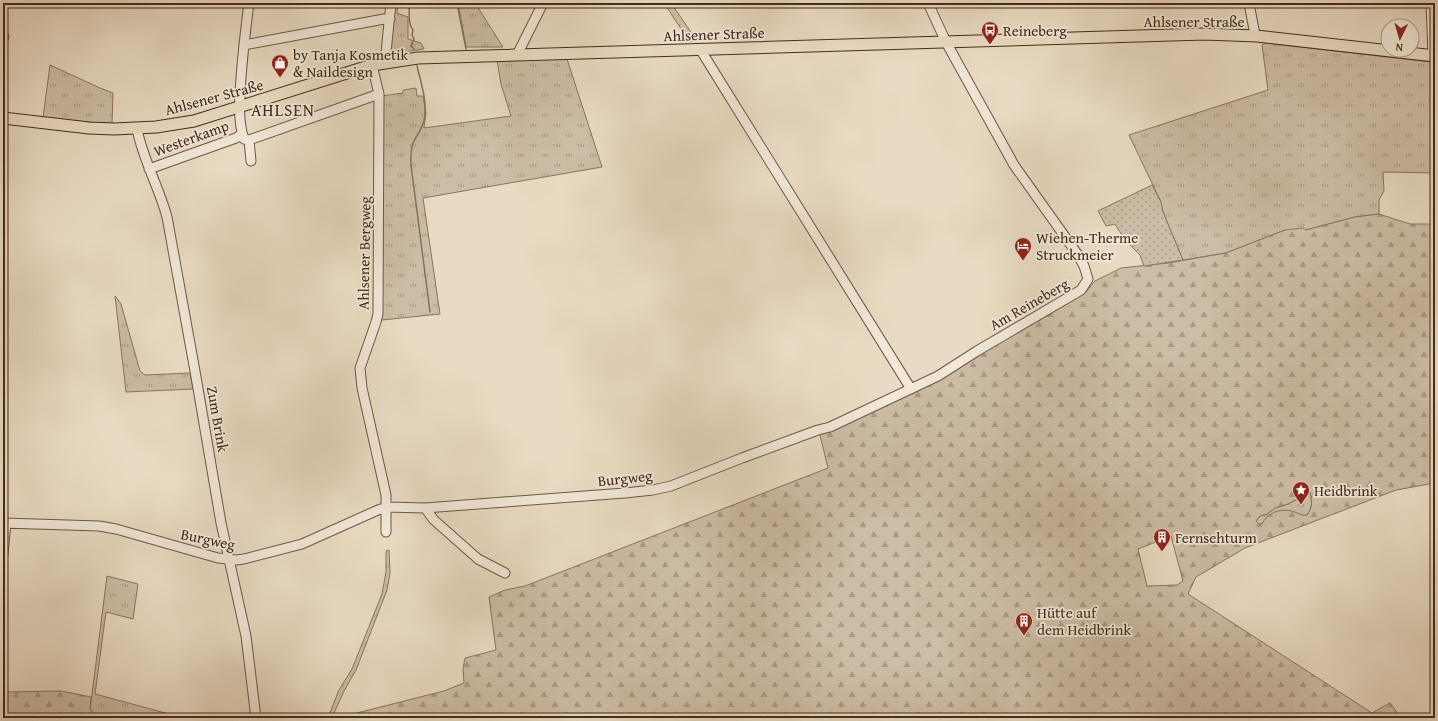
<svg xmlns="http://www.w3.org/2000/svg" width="1438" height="721" viewBox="0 0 1438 721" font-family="'Gentium Book Plus',serif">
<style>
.grass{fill:url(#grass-tufts);stroke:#8a7460}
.forest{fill:url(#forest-firs);stroke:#8a7460;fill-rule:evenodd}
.garden{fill:url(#garden-dots);stroke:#8a7460}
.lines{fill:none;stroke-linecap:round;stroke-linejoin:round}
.stream{stroke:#87715d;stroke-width:1.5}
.minor-casing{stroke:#6f5744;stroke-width:11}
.major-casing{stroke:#462b1a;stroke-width:13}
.minor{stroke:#f1e8d8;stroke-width:9}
.major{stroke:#e9dbc3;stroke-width:11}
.labels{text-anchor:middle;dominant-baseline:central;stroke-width:3.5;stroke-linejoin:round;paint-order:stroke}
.street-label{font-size:15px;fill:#462b1a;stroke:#f1e8d8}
.poi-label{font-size:15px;fill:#462b1a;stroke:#f1e8d8;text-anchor:start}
.quarter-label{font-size:17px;letter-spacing:1px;fill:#462b1a;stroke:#f1e8d8}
</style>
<defs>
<pattern id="grass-tufts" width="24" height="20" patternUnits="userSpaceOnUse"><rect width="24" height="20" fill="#cdbda6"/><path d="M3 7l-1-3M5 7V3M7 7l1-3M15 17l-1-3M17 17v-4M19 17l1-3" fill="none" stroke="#a89a86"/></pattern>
<pattern id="forest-firs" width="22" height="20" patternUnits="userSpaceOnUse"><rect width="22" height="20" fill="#cdbda6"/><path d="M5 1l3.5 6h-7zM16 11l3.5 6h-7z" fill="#a89a86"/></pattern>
<pattern id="garden-dots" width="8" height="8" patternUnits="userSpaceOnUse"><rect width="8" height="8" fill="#cdbda6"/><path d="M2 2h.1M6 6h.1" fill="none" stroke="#a89a86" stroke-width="1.8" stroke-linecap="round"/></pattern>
</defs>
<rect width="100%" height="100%" fill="#e9dbc3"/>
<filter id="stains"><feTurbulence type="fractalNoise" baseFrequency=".005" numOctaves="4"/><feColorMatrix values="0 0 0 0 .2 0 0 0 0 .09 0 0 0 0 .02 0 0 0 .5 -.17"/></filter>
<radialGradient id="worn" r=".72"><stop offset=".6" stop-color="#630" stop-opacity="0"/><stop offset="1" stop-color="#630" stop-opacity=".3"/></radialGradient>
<path class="grass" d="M393 3H398L397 13 408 17V39L421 43 424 49 388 54Z
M458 3H475L503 47H466Z
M664 3H671L697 41H689Z
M1265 43 1431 62 1433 67 1435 99H1430L1434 153H1435V173L1383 172 1384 191 1379 200V214L1355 217 1306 230H1285L1226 253 1183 260 1163 212 1161 202 1129 135 1268 90 1262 45Z
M567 59 602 167 423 198 440 314 382 320 380 318 381 96 403 93V90L416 88 417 96H423L426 113 424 128 511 116 501 84 497 60Z
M50 65 100 88 113 93 112 124 43 118Z
M115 296 121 304 140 371 145 375 190 373 193 389 126 392Z
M1310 492C1312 501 1313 507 1307 515L1301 516 1294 512 1264 521 1262 524H1259L1256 521 1260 516 1267 514 1275 508 1288 504Z
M389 550 390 573 387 590 356 670 344 691 334 713V718H328L339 690 352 669 382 594 386 572V551Z
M107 576 138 584 133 619 106 612 95 694 184 718H101L93 715 90 710Z"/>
<path class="forest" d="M1379 214 1410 224H1435V483L1396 490 1245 548 1196 577 1188 594 1372 713 1390 703 1401 718H337L444 691 464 683 463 669 465 658 496 650 489 597 505 590 525 586 828 468 819 431 978 353 1086 292 1095 281 1121 268 1168 263 1226 253 1285 230 1303 228 1306 230 1355 217ZM1310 492C1312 501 1313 507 1307 515 1301 516 1298 513 1292 511 1280 508 1267 513 1262 524H1259L1256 521 1260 516 1267 514 1275 508 1288 504ZM1171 536 1183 581 1177 585 1147 586 1138 549Z
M61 691 91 697 90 710 93 711V715L101 718H3V692Z"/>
<path class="garden" d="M1152 185 1161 202 1163 212 1183 260 1144 266 1140 255 1125 240 1115 224 1106 226 1098 211Z"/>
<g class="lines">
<path class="stream" d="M409 3C410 12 407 22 413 30L412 35 414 39 411 46 414 49
M457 3 466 49
M417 66C421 83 428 103 424 121 422 128 418 134 414 141 410 148 411 157 411 165L430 312"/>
<g class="minor-casing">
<path id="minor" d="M249 3C245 34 241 65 240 96 239 110 239 125 244 139L249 140 379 94
M1249 3 1255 35
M1431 3 1433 56 1435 60
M3 36 4 37
M244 45 384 19H390
M700 49 911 389
M517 55 543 3
M385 62 391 3
M372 65 379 94 378 314 376 322 360 368 362 388 386 495V532
M137 129C143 160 159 187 167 217L195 371 221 523 246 636 256 718
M249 140 251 161
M149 169 236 138 242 134
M425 508 434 520 478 559 505 573
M3 523 99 526 116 529 218 558 236 560 244 559 302 544 378 510 387 507 425 508 625 493 653 490 671 486 742 458 818 430 830 427 938 376 977 351 1081 290 1088 279 1084 266 1078 255 1014 165 946 42 928 3
M3 554 6 523"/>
</g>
<g class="major-casing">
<path id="major" d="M3 118 89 128 114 129 156 127 194 121 372 65 418 58 1204 34 1257 36 1435 56"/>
</g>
<use href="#minor" class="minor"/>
<use href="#major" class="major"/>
</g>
<defs>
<g id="bus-pin" transform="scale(0.9)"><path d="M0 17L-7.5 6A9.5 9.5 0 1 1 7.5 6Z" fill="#8f2418" stroke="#f1e8d8"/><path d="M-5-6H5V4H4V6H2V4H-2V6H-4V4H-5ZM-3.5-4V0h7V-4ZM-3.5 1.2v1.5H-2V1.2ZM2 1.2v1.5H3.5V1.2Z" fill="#fff"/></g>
<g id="shop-pin" transform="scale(0.9)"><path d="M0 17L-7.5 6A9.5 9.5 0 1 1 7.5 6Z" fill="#8f2418" stroke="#f1e8d8"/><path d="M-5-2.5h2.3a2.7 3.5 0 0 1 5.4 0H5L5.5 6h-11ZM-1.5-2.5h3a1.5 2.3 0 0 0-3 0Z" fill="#fff"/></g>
<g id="hotel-pin" transform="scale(0.9)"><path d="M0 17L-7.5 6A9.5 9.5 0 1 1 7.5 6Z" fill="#8f2418" stroke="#f1e8d8"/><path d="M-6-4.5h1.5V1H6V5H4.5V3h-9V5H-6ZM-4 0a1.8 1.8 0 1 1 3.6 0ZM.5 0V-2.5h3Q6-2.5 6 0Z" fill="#fff"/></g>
<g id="sight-pin" transform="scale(0.9)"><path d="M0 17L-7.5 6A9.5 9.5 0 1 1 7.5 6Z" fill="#8f2418" stroke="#f1e8d8"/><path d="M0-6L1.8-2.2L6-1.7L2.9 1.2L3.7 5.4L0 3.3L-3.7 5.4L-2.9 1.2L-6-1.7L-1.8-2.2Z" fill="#fff"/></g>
<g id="building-pin" transform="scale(0.9)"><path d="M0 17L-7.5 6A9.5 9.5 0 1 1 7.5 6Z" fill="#8f2418" stroke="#f1e8d8"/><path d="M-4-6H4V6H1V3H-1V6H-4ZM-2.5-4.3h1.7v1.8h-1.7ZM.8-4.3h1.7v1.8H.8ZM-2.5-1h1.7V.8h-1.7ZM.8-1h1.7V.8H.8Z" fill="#fff"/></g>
</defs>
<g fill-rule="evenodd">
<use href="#bus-pin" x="990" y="30"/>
<use href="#shop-pin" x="280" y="63"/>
<use href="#hotel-pin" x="1023" y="246"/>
<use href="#sight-pin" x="1301" y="490"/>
<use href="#building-pin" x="1162" y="537"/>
<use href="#building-pin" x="1024" y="621"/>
</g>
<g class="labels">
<g class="street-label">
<text x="1194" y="21">Ahlsener Straße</text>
<text transform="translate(714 34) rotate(-2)">Ahlsener Straße</text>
<text transform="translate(214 97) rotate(-15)">Ahlsener Straße</text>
<text transform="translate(191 138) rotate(-20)">Westerkamp</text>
<text transform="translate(364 253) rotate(-89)">Ahlsener Bergweg</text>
<text transform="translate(1029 304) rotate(-30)">Am Reineberg</text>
<text transform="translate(218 419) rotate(80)">Zum Brink</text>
<text transform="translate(625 478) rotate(-6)">Burgweg</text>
<text transform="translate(208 539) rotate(12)">Burgweg</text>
</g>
<g class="poi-label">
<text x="1003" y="30">Reineberg</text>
<text x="293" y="54">by Tanja Kosmetik<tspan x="293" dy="17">&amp; Naildesign</tspan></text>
<text x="1036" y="237">Wiehen-Therme<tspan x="1036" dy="17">Struckmeier</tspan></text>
<text x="1314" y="490">Heidbrink</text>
<text x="1175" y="537">Fernsehturm</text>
<text x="1037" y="612">Hütte auf<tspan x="1037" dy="17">dem Heidbrink</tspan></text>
</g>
<g class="quarter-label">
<text x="283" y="109">AHLSEN</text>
</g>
</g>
<rect width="1438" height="721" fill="none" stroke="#e9dbc3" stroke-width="16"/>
<rect x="4" y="4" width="1430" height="713" fill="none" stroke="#462b1a" stroke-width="2"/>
<rect x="8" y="8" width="1422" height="705" fill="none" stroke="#462b1a"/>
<g transform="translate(1400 38) rotate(185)"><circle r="19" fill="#f1e8d8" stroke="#ad9c8c"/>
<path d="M0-3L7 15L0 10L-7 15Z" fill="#8f2418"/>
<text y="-6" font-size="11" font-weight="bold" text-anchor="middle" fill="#462b1a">N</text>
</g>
<rect width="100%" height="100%" filter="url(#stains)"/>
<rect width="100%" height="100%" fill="url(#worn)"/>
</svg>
